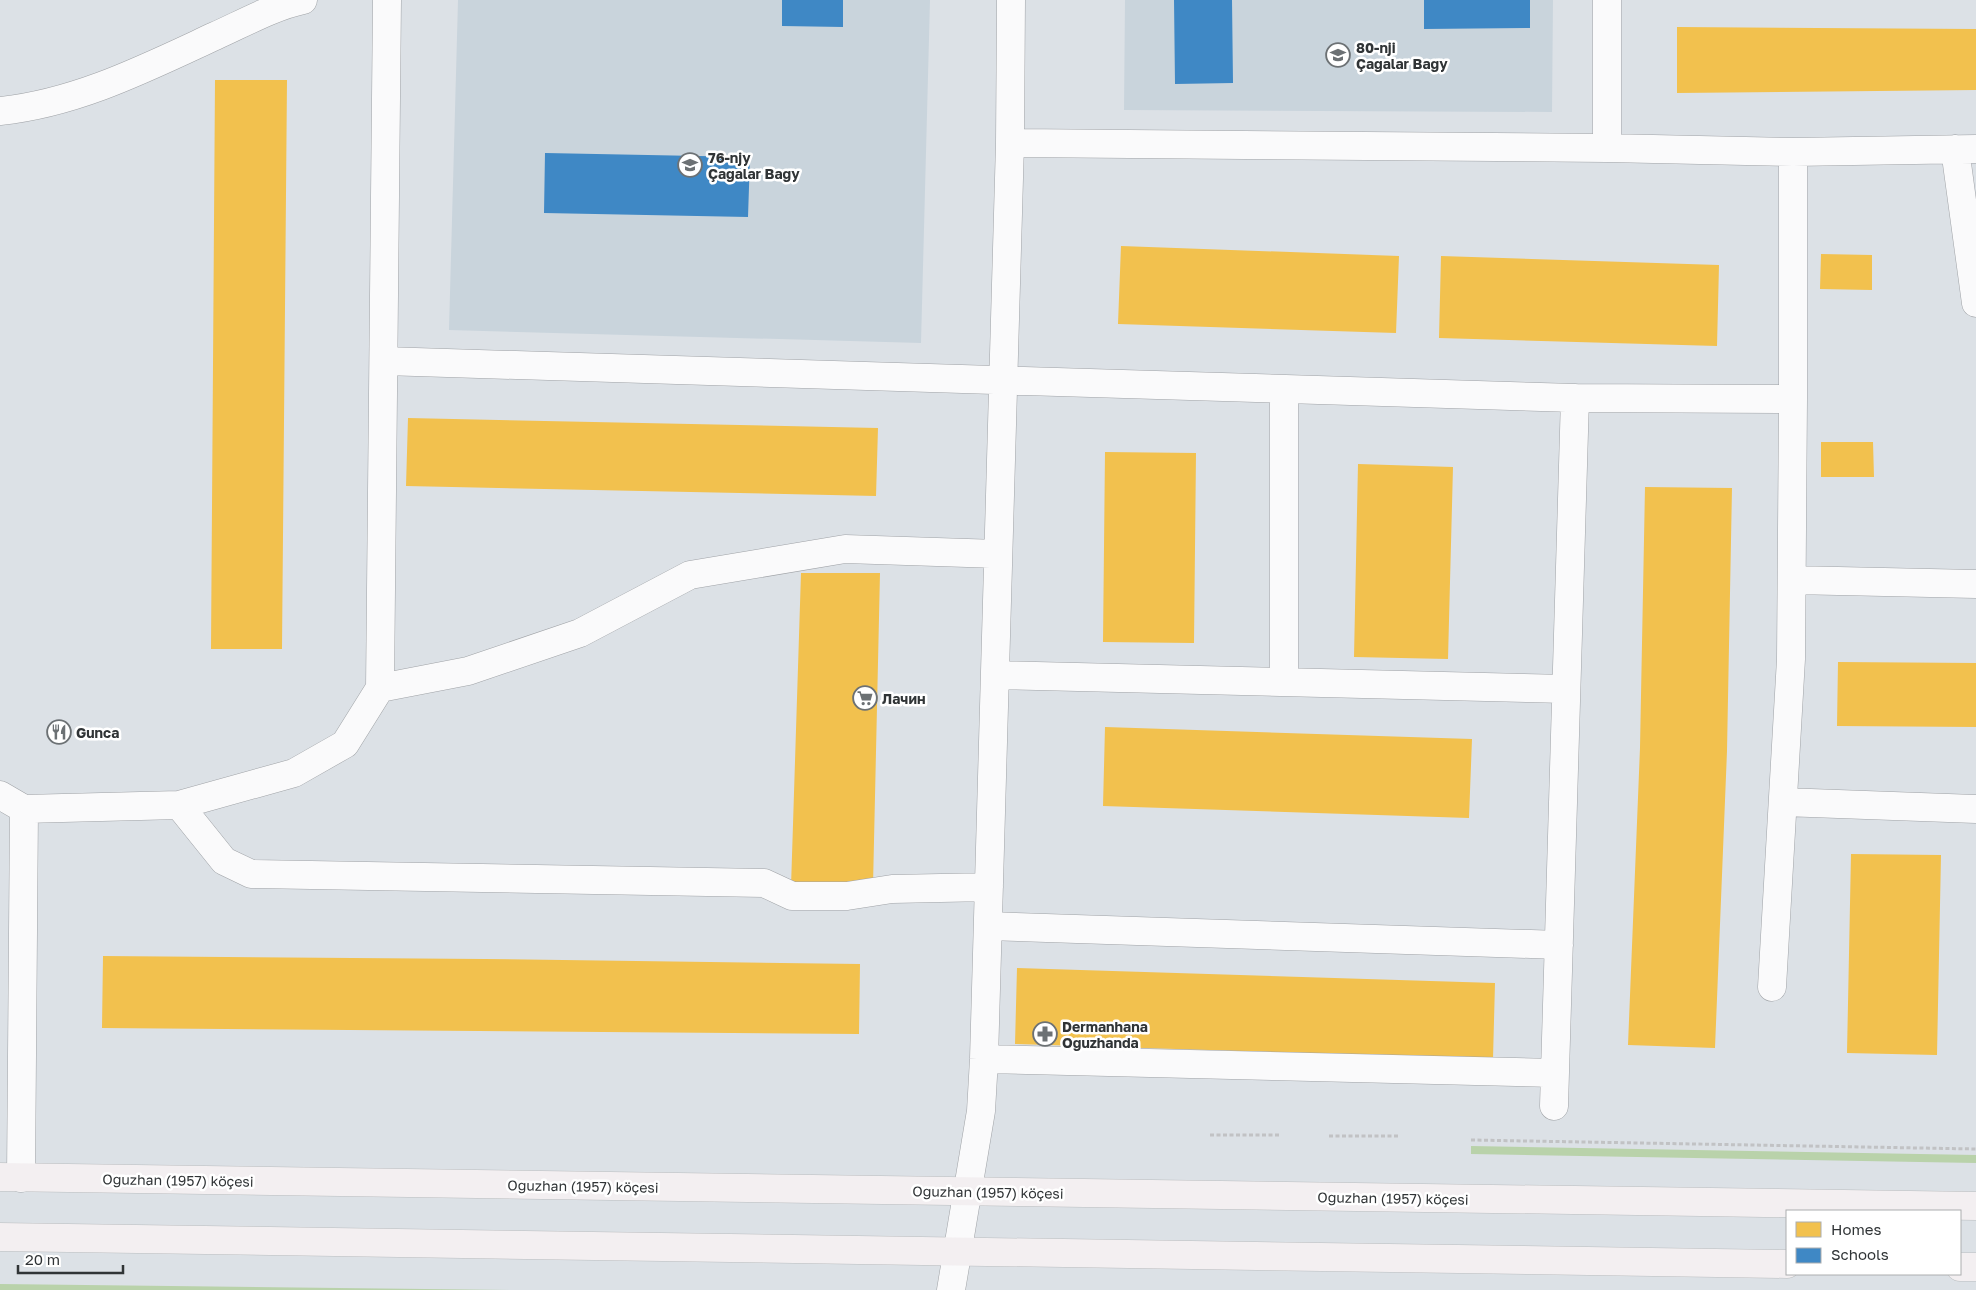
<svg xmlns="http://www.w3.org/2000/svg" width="1976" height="1290" viewBox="0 0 1976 1290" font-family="'Golos Text',sans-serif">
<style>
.built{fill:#c9d4dc}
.green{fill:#b9d2aa}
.homes{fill:#f2c14e}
.schools{fill:#3f88c5}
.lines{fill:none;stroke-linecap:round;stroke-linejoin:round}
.minor-casing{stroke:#9fa2a6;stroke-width:29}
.major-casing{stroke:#babdbf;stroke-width:29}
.path{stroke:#c1c2c4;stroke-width:3;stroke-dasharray:4 2.5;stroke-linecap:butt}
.minor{stroke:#fafafb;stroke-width:28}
.major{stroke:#f3eff1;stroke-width:28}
.labels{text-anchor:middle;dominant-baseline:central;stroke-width:5;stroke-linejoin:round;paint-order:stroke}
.poi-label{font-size:14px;font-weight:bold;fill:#303436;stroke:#fff;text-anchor:start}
.street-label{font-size:14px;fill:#303436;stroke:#fff}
</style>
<rect width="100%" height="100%" fill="#dce1e6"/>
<path class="built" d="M458 0H930L921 343 449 330Z
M1125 0H1553L1552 112 1124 110Z"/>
<path class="green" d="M1471 1146 1976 1155V1163L1471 1154Z
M0 1284 510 1290H0Z"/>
<path class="homes" d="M1677 27 1976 29V90L1677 93Z
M215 80H287L282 649H211Z
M1121 246 1399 256 1396 333 1118 324Z
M1821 254 1872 255V290L1820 289Z
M1441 256 1719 265 1717 346 1439 338Z
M408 418 878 428 876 496 406 486Z
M1821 442H1873L1874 477H1821Z
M1105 452 1196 453 1194 643 1103 642Z
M1358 464 1453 467 1448 659 1354 657Z
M1645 487 1732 488 1727 751 1715 1048 1628 1045 1640 748Z
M801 573H880L873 886 791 887Z
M1838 662 1976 663V727L1837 726Z
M1105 727 1472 739 1469 818 1103 806Z
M1851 854 1941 855 1937 1055 1847 1053Z
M103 956 484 959 860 964 859 1034 102 1028Z
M1017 968 1495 983 1493 1059 1015 1044Z"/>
<path class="schools" d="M782 0H843V27L782 26Z
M1174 0H1232L1233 83 1175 84Z
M1424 0H1530V28L1424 29Z
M545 153 750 157 748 217 544 213Z"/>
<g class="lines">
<g class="minor-casing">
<path id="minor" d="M1607 0V148
M0 111C77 103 146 68 215 36 242 24 274 6 303 0
M1010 143 1607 148 1793 152V399L1575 398 1554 1106
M1955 149 1976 303
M1793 152 1976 149
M384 361 1575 398
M1284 389V682
M1792 580 1976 584
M995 675 1566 689
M380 688 468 671 580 633 690 575 845 549 998 554
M0 795 24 809
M1783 802 1976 809
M179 805 224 861 251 874 764 883 792 896H847L892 889 989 887
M988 926 1559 945
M1772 987 1791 659 1793 399
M984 1059 1555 1073
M21 1178 24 809 179 805 294 773 345 744 380 688 387 0
M951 1290 981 1111 984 1059 1010 143 1011 0"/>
</g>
<g class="major-casing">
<path id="major" d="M0 1177 1976 1206
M0 1237 1787 1264
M1960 1267H1976"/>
</g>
<path class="path" d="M1210 1135H1281
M1329 1136H1400
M1471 1140 1976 1149"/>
<use href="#minor" class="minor"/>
<use href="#major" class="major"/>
</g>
<defs>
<g id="school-ring" transform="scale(1.25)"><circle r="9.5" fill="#fff" stroke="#6c7174" stroke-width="1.5"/><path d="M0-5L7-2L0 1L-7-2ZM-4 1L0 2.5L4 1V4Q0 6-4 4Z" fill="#6c7174"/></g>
<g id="supermarket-ring" transform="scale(1.25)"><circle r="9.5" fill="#fff" stroke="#6c7174" stroke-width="1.5"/><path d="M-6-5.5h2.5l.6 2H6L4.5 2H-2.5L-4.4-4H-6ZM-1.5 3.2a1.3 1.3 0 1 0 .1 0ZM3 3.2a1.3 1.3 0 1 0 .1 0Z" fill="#6c7174"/></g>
<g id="restaurant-ring" transform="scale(1.25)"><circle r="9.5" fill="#fff" stroke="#6c7174" stroke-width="1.5"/><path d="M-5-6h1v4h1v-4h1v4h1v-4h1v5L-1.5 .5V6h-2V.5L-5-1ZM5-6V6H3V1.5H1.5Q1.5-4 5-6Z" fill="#6c7174"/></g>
<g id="pharmacy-ring" transform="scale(1.25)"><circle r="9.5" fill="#fff" stroke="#6c7174" stroke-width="1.5"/><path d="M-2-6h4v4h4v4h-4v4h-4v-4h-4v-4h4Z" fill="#6c7174"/></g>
</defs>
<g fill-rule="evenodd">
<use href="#school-ring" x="1338" y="55"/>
<use href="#school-ring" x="690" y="165"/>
<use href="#supermarket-ring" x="865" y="698"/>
<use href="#restaurant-ring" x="59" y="732"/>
<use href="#pharmacy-ring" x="1045" y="1034"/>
</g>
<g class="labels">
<g class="poi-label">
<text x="1356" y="47">80-nji<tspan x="1356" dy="16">Çagalar Bagy</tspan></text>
<text x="708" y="157">76-njy<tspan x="708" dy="16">Çagalar Bagy</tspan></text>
<text x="882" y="698">Лачин</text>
<text x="76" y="732">Gunca</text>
<text x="1062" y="1026">Dermanhana<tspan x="1062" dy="16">Oguzhanda</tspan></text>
</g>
<g class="street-label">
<text transform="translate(178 1180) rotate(1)">Oguzhan (1957) köçesi</text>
<text transform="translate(583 1186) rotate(1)">Oguzhan (1957) köçesi</text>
<text transform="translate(988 1192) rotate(1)">Oguzhan (1957) köçesi</text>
<text transform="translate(1393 1198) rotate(1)">Oguzhan (1957) köçesi</text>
</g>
</g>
<rect x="1786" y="1210" width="175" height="65" fill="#ffffff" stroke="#acaeaf"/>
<rect x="1796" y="1222" width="25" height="15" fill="#f2c14e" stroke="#acaeaf"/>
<text x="1831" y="1235" font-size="15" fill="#303436">Homes</text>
<rect x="1796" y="1248" width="25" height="15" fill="#3f88c5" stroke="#acaeaf"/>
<text x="1831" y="1260" font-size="15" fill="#303436">Schools</text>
<path d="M18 1265v8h105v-8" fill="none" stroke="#303436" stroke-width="2.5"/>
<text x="25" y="1265" font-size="15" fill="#303436" stroke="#ffffff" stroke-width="4" paint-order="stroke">20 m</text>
</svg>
